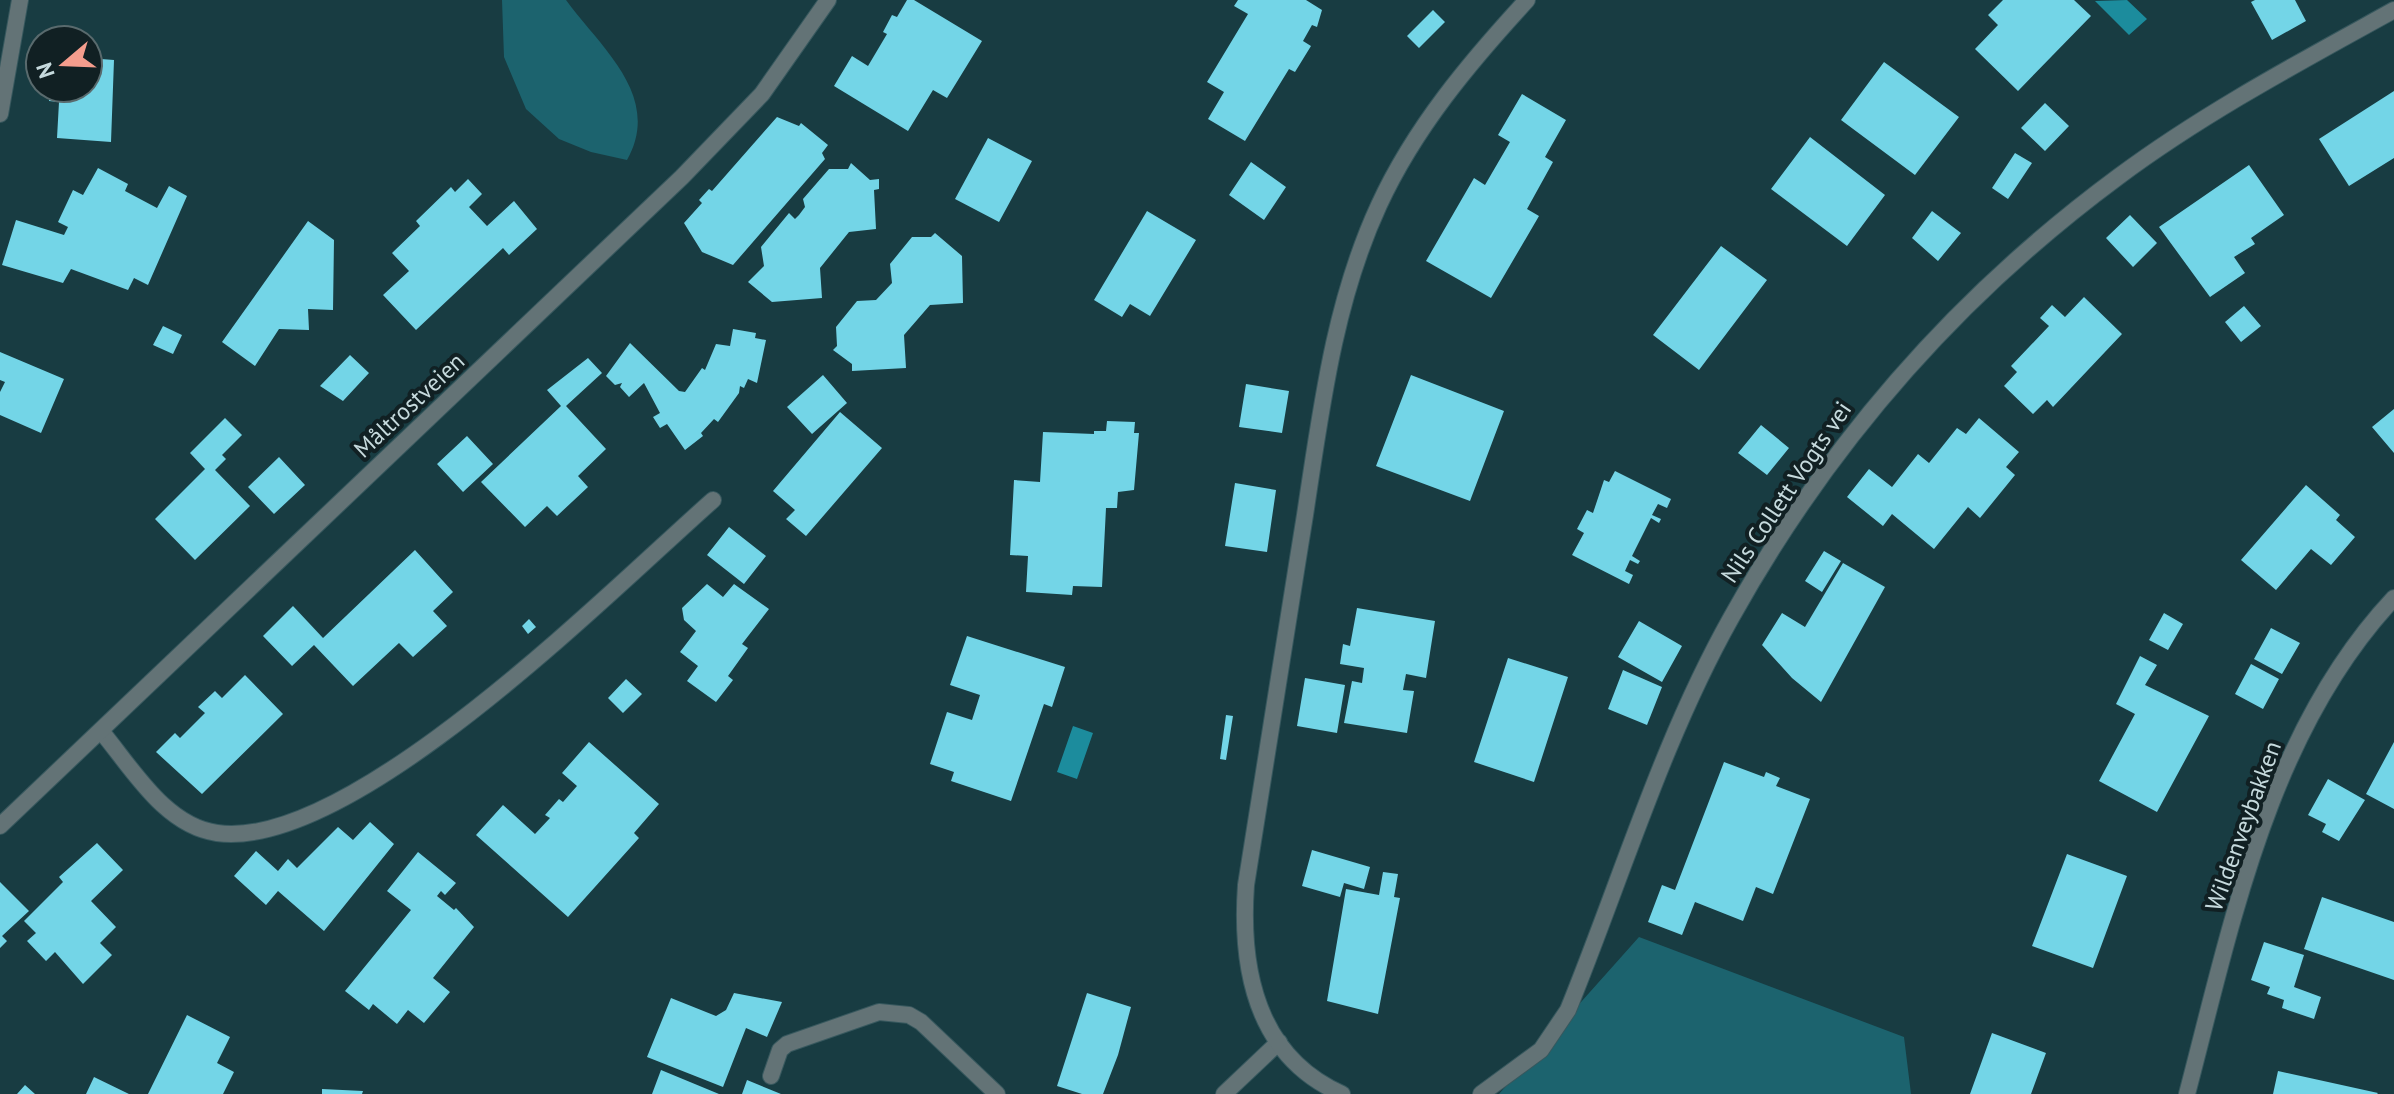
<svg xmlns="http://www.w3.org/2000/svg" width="2394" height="1094" viewBox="0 0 2394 1094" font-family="'PT Sans',sans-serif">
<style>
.green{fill:#1c636e}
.water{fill:#1c8c9d}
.building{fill:#73d5e7}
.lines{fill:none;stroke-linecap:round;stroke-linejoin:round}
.lane-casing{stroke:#37585e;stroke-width:18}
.street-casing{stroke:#37585e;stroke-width:18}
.lane{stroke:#637376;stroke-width:16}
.street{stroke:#637376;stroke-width:16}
.labels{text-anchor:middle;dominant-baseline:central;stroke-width:8;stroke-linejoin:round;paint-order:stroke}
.street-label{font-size:24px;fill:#c6dadd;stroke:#112023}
</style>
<rect width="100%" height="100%" fill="#183c42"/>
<path class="green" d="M502 0H566C600 47 663 96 627 160L591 152 559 139 526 109 504 57Z
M1639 937 1904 1037 1911 1094H1499Z"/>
<path class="water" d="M2127 0 2147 19 2129 35 2095 1Z
M1073 726 1093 733 1077 779 1057 772Z"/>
<path class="building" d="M907 0H914L982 41 947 98 933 90 908 131 834 86 852 56 868 66 887 34 883 32 892 15 897 17Z
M1238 0H1306L1322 10 1317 27 1312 25 1303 41 1311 46 1295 72 1289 69 1245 141 1208 119 1224 92 1207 82 1248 14 1234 6Z
M2003 0H2074L2091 16 2018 91 1975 49 1998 25 1988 15Z
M2255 0H2295L2306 21 2272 40 2251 2Z
M1433 10 1445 22 1419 48 1407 36Z
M88 58 114 60 111 142 57 138 59 102 49 101 50 88H88Z
M1884 62 1959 117 1915 175 1841 120Z
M2394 91V158L2349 186 2319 139Z
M1522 94 1566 120 1545 157 1553 162 1527 209 1539 216 1491 298 1426 261 1474 178 1485 185 1510 142 1498 135Z
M2045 103 2069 126 2045 151 2021 128Z
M777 117 799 126 801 123 828 145 822 153 825 159 733 265 702 252 684 223 702 203 699 200 709 189 712 191Z
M1810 137 1885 195 1847 246 1771 189Z
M988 138 1032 161 999 222 955 199Z
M2015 153 2032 163 2008 199 1992 188Z
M1251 162 1286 187 1264 220 1229 195Z
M851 163 870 180 879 179V189L874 190 876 229 849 232 820 268 822 298 772 302 748 282 764 266 761 247 789 213 795 219 799 215 805 207 803 199 829 169H848Z
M2249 165 2284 215 2251 238 2255 244 2234 257 2245 273 2210 297 2159 227Z
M98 168 128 184 125 191 157 208 169 186 187 196 148 285 134 278 128 290 71 269 63 283 2 265 16 220 64 235 68 227 58 222 73 190 83 195Z
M468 179 482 194 469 207 487 226 514 201 537 229 509 255 503 248 416 330 383 295 409 271 392 253 420 226 416 221 451 187 455 192Z
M1147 211 1196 240 1150 316 1130 304 1122 317 1094 300Z
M1932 211 1961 233 1938 261 1912 238Z
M2130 215 2157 243 2133 267 2106 238Z
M308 221 334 240 333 310 308 309 309 330 279 329 255 366 222 342Z
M935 233 962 256 963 303 930 305 904 335 906 368 852 371V364L833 350 837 346 836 327 857 301 876 300 892 283 890 264 912 237H931Z
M1721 246 1767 280 1699 370 1653 335Z
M2084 297 2122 334 2053 407 2047 400 2033 414 2004 386 2017 372 2011 366 2049 326 2040 318 2052 305 2065 317Z
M2244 306 2261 326 2241 342 2225 322Z
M163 326 182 335 173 354 153 345Z
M733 329 756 333 755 338 766 340 757 383 748 379 744 388 740 386 739 393 718 422 714 419 701 433 703 436 685 450 667 424 660 428 653 417 660 413 644 383 629 397 620 387 622 383 615 385 606 376 630 343 679 391 685 392 702 368 705 370 716 344 730 346Z
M0 352 64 379 41 433 0 415V392L5 382 0 380Z
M350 355 369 373 343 401 320 386Z
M588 358 602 373 566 406 606 449 578 476 588 487 557 516 547 506 525 527 481 482 561 406 547 390Z
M823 375 847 403 812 434 787 407Z
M1411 375 1504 411 1470 501 1376 466Z
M1246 384 1289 391 1282 433 1239 427Z
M2394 409V453L2372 427Z
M840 412 882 448 806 536 786 519 795 510 773 491Z
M225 418 242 435 222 455 226 459 215 470 250 506 195 560 155 519 205 469 190 453Z
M1979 418 2019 452 2006 467 2015 475 1980 518 1968 507 1934 549 1892 514 1883 526 1847 497 1869 469 1892 487 1918 454 1929 463 1957 428 1966 434Z
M1107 421 1135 422 1134 433H1139L1134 490 1118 492 1117 508H1106L1102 587 1073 586 1072 595 1026 592 1028 556 1010 555 1014 480 1040 482 1043 432 1094 434V431H1106Z
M1761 425 1789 448 1767 475 1738 453Z
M467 436 493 464 463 492 437 464Z
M279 457 305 485 274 514 248 487Z
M1615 471 1671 499 1667 508 1658 504 1652 515 1661 519 1659 523 1651 518 1632 556 1640 561 1638 564 1630 560 1625 571 1633 575 1629 584 1572 555 1584 533 1577 529 1587 510 1593 513 1604 480 1609 482Z
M1235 483 1276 490 1267 552 1225 546Z
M2306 485 2340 515 2336 520 2355 537 2331 565 2311 549 2276 590 2241 560Z
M729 527 766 556 744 584 707 555Z
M415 550 453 592 433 611 447 626 413 657 399 643 353 686 314 645 292 666 263 636 293 606 323 638Z
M1824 551 1841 561 1822 592 1805 581Z
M1843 563 1885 587 1821 702 1792 678 1762 645 1782 613 1805 627Z
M707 584 723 597 734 584 769 609 742 644 748 648 728 676 733 680 716 702 687 681 698 666 680 652 696 631 684 620 682 608Z
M1357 608 1435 621 1426 678 1406 674 1403 690 1414 691 1407 733 1344 723 1352 681 1362 683 1364 668 1340 664 1343 644 1350 646Z
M2164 613 2183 624 2168 650 2149 640Z
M529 619 536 627 528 634 522 626Z
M1639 621 1682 646 1662 682 1618 657Z
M2271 628 2300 643 2282 674 2254 659Z
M967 636 1065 667 1052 707 1044 704 1011 801 951 781 954 772 930 764 947 712 972 720 980 695 950 685Z
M2140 656 2157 665 2145 685 2209 716 2157 812 2099 781 2135 714 2116 704Z
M1508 658 1568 677 1534 782 1474 762Z
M2251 664 2279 679 2263 709 2235 694Z
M1623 670 1662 687 1647 725 1608 709Z
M245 675 283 714 202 794 156 752 175 733 180 738 205 713 198 707 215 691 222 698Z
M1305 678 1345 685 1337 733 1297 726Z
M626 679 642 694 623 713 608 698Z
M1226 715 1233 716 1226 760 1220 759Z
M589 742 659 804 634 833 639 838 568 917 476 835 503 805 535 834 550 818 545 815 559 799 563 802 577 786 562 773Z
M2394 742V809L2366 794Z
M1724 762 1764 777 1766 772 1780 778 1776 786 1810 799 1773 894 1756 887 1743 921 1695 902 1682 935 1648 922 1662 885 1675 890Z
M2328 779 2365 800 2339 841 2322 832 2326 824 2308 815Z
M370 822 394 844 324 931 278 891 266 905 234 876 256 851 278 871 288 859 297 868 338 827 353 840Z
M97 843 123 870 91 901 116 927 100 943 112 955 83 984 55 952 46 961 27 941 36 933 24 921 63 882 59 877Z
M1312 850 1370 867 1364 889 1344 883 1340 897 1302 886Z
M418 852 456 883 445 895 441 891 437 896 454 910 456 908 474 927 433 978 450 992 424 1023 408 1010 397 1024 373 1004 369 1010 345 991 411 910 387 891Z
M2067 854 2127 876 2093 968 2032 946Z
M1383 872 1398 874 1394 897 1400 898 1378 1014 1327 1001 1346 889 1379 895Z
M0 882 29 911 2 936 7 941 0 948Z
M2322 897 2394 922V980L2304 949Z
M2264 942 2304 955 2294 987 2321 997 2314 1019 2282 1008 2284 1000 2267 994 2270 987 2251 980Z
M734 993 782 1002 767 1037 746 1028 723 1087 647 1057 671 998 716 1016 726 1010Z
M1087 993 1131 1007 1118 1055 1103 1094H1082L1057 1086Z
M187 1015 230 1037 217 1063 234 1072 223 1094H148Z
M1992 1033 2046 1053 2031 1094H1970Z
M661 1070 719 1094H652Z
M2278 1071 2378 1093 2377 1094H2273Z
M94 1077 129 1094H86Z
M747 1080 781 1094H742Z
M25 1085 35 1094H17Z
M322 1089 363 1091 362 1094H322Z"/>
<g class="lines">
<g class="lane-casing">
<path id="lane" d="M101 731C132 768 165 826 217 833 352 852 613 588 713 500
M771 1076 780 1050 787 1044 879 1012 909 1015 921 1022 997 1094
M1224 1094 1279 1042"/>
</g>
<g class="street-casing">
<path id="street" d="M0 114 20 0
M0 826 682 177 762 94 828 0
M1342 1094C1256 1056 1240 969 1246 885 1266 761 1285 638 1305 515 1321 410 1334 302 1379 205 1415 127 1470 62 1527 0
M1481 1094 1541 1050 1568 1010C1621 880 1662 741 1731 618 1828 444 1957 296 2118 177 2204 113 2300 62 2394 10
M2187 1094C2232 923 2269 731 2394 598"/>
</g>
<use href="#lane" class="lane"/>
<use href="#street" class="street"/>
</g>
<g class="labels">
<g class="street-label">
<text transform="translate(409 405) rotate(-43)">Måltrostveien</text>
<text transform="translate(1786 492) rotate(-56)">Nils Collett Vogts vei</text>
<text transform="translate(2243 826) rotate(-70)">Wildenveybakken</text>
</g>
</g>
<g transform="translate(64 64) rotate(251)"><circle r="38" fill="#112023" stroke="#596a6d" stroke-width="2"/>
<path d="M0-6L14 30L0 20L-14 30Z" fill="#f59d8d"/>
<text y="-12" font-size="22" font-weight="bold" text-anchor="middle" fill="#c6dadd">N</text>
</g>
</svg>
